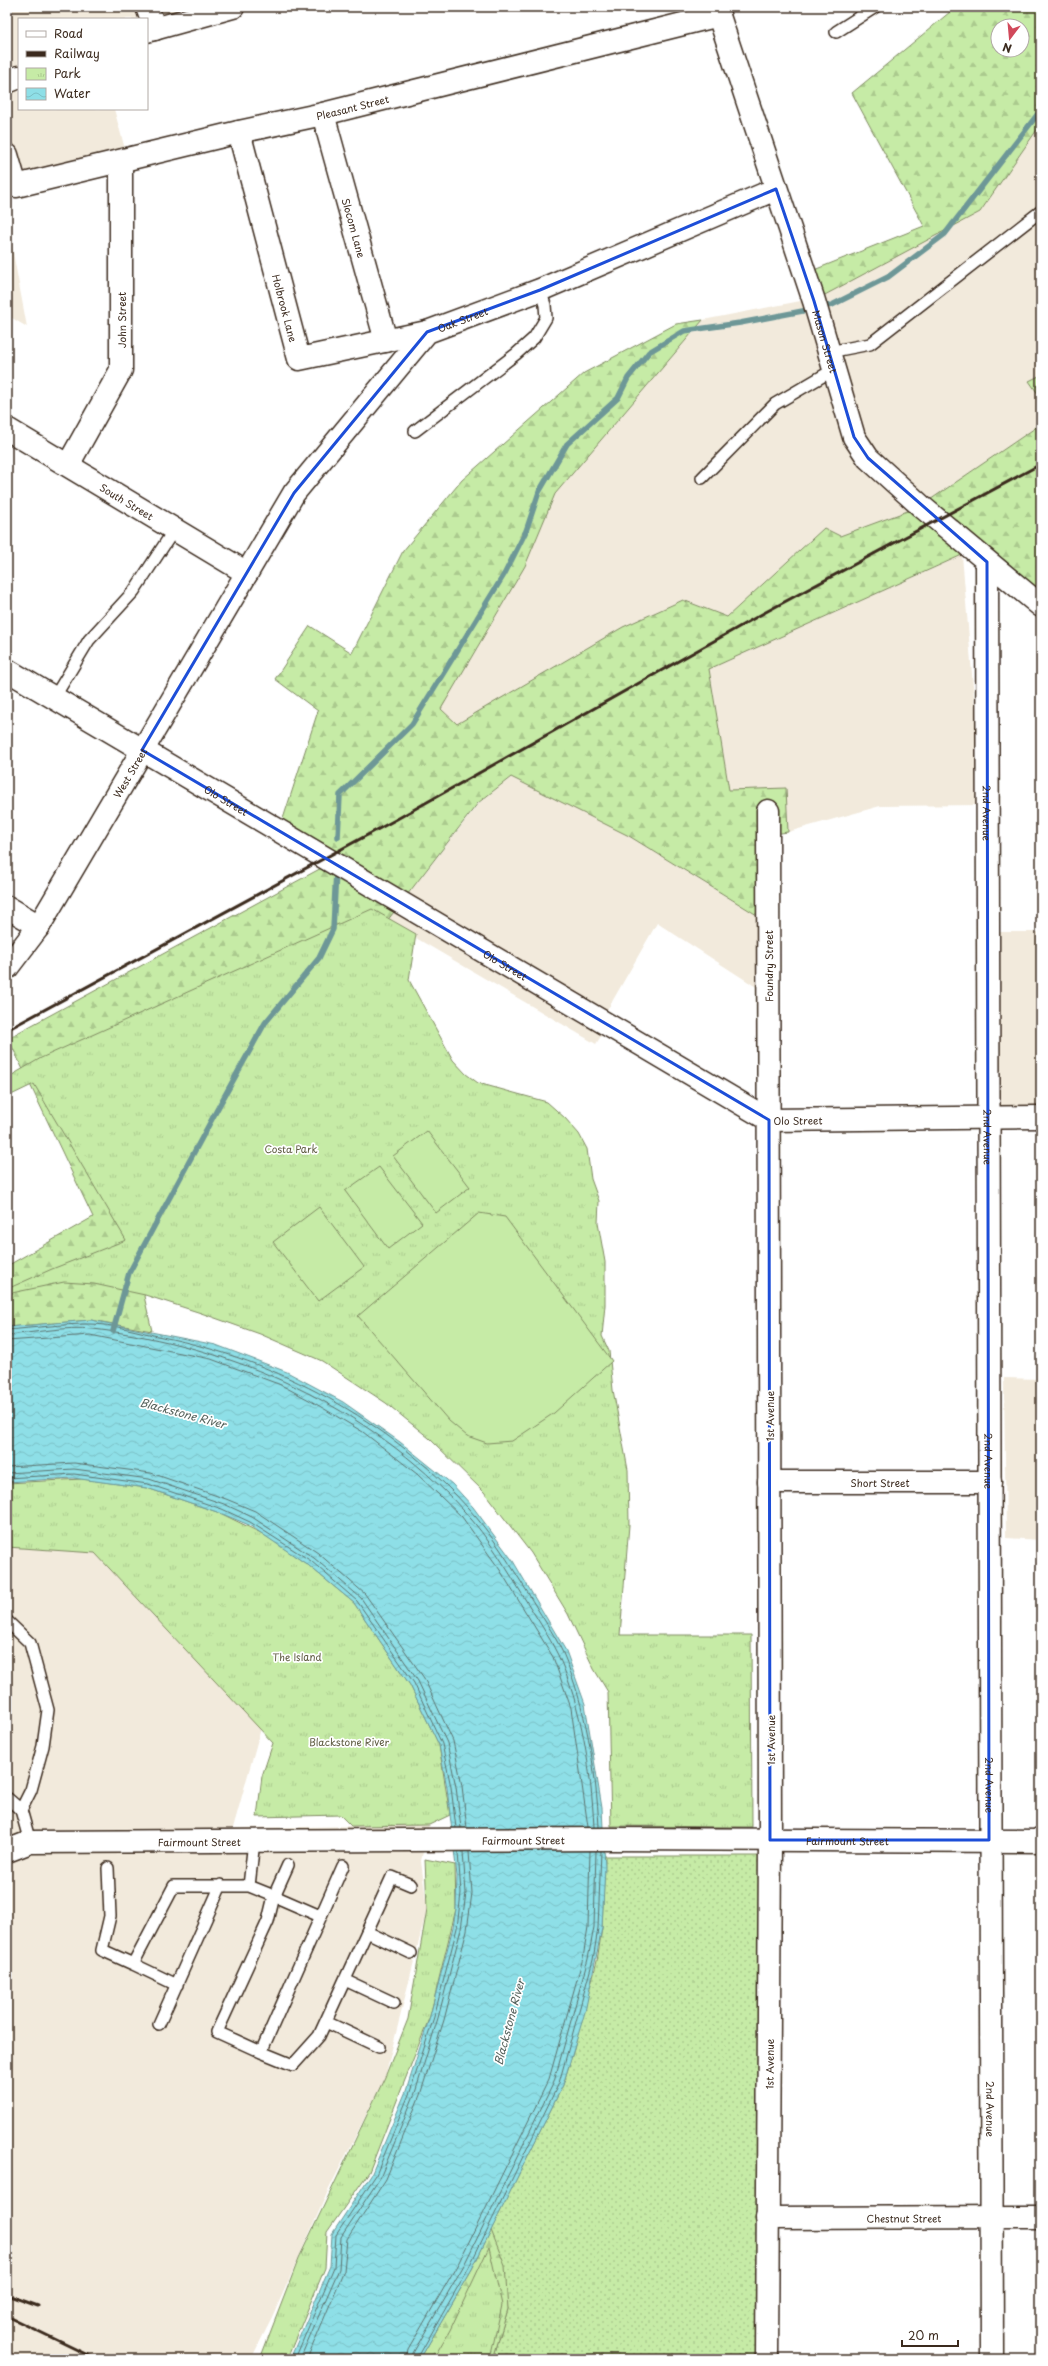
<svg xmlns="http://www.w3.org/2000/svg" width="1048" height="2366" viewBox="0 0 1048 2366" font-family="'Playpen Sans',sans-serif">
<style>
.built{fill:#f2eadc}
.grass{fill:url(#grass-dots);stroke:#808a62}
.forest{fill:url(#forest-firs);stroke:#808a62;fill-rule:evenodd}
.park{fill:url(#park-tufts);stroke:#808a62}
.garden{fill:#c6eba6;stroke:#808a62}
.water{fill:url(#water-waves);stroke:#6d9797}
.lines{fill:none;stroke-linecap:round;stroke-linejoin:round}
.shore{stroke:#5c726e;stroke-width:1}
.stream{stroke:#6d9797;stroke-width:5.5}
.service-casing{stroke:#3b2a1e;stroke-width:14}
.minor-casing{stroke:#3b2a1e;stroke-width:25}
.tertiary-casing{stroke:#3b2a1e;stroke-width:25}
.secondary-casing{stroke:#3b2a1e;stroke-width:25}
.service{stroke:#fff;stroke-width:11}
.minor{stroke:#fff;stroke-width:22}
.tertiary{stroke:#fff;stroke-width:22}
.secondary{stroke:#fff;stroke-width:22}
.rail{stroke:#3b2a1e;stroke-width:3}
.marked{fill:none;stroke:#1d4ed8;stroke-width:3;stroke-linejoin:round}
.labels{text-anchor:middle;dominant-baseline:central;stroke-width:3.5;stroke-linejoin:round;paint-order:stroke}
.street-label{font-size:10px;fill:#3b2a1e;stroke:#fff}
.park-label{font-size:10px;fill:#5e5a40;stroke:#fff}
.water-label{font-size:11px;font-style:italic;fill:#54605a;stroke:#fff}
</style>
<defs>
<pattern id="grass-dots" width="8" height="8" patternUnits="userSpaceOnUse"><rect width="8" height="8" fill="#c6eba6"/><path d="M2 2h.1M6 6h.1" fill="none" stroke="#abca8e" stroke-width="1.8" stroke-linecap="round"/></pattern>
<pattern id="forest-firs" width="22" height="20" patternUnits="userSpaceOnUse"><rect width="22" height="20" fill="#c6eba6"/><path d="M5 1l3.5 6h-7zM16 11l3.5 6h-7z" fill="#abca8e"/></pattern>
<pattern id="park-tufts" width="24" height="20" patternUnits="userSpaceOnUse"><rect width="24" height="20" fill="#c6eba6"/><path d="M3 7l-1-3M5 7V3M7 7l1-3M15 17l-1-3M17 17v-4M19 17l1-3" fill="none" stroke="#abca8e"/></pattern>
<pattern id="water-waves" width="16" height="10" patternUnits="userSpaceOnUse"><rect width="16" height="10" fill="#8edfe7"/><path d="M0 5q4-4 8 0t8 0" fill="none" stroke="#7bc0c6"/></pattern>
</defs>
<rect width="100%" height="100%" fill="#fff"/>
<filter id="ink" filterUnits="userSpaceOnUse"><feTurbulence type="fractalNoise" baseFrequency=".025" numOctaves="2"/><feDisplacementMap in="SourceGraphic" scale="8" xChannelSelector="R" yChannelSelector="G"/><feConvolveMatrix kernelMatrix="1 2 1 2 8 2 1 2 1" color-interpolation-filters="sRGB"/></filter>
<g filter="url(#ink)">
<path class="built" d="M7 7H201L147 19H19V109H114L125 149 7 186Z
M1041 124V375L1029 381 1041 398V424L921 506 840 536 824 528 727 617 683 600 623 627 457 725 441 709 525 566 555 494 703 320 821 297 980 212Z
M7 220 27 327 7 315Z
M962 555 983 805 880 806 788 832 786 788 729 790 709 669Z
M511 777 629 836 765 920 764 992 657 923 605 1014 612 1019 596 1044 387 921 479 803Z
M992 932H1041V1111H992Z
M1004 1378 1041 1379V1540L1006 1538Z
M7 1538 95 1553 263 1721 233 1828 429 1825 421 1861 427 1909 385 2077 328 2191 272 2318 251 2359H7Z"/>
<path class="grass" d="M605 1856H772L775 2359H493L508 2309 491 2230 563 2085 574 2049 597 1961 602 1928Z"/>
<path class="forest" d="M956 7H1041V124L980 212 821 297 814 270 924 226 852 93ZM998 26H1022V50H998Z
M703 320 555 494 525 566 441 709 457 724 623 627 683 600 727 617 824 528 840 536 921 506 1041 424V609L1038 614 962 555 709 669 729 790 786 788 788 832 767 835 765 920 629 836 511 777 478 803 387 921 144 1296 152 1331 91 1320 7 1327V1266L93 1217 8 1038 338 859 281 825 318 711 275 679 310 626 352 653 403 551 462 480 584 373 676 324Z
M1041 375V398L1029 381Z
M491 2230 505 2266 508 2309 493 2359H420L472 2269Z"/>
<path class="park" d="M372 909 416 934 409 980 453 1060 466 1074 478 1083 547 1102 565 1118 579 1134 587 1149 591 1179 599 1201 598 1223 605 1262V1305L602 1336 609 1351 613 1390 628 1470 629 1525 620 1635H751L752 1827 611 1826 608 1692 594 1669 568 1614 531 1553 484 1492 429 1438 386 1403 322 1361 260 1334 201 1313 145 1295 94 1284 64 1282 7 1294V1289L52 1269 126 1240 34 1084 7 1097V1078L41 1058Z
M82 1479 147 1488 220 1513 263 1534 308 1565 354 1603 410 1685 439 1745 450 1815 429 1825 351 1826 340 1815 257 1817 262 1776 273 1743 95 1553 7 1547V1483Z
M425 1859 455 1865 456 1909 430 2016 369 2172 327 2232 325 2268 287 2359H260L299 2258 385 2077 408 2019 427 1909Z
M489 2247 502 2305 490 2359H433L450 2330Z"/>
<path class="garden" d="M427 1131 470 1187 436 1213 393 1156Z
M379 1167 422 1223 388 1249 345 1191Z
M319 1207 364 1267 318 1301 273 1242Z
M479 1213 505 1217 612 1361 554 1413 512 1441 487 1443 467 1436 449 1421 358 1316Z"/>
<path class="water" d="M91 1320 216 1345 287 1372 343 1402 400 1442 452 1484 473 1507 513 1561 566 1651 585 1704 602 1808 605 1867 602 1928 585 2012 563 2085 472 2269 420 2359H290L330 2266 332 2234 372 2173 406 2091 430 2016 453 1927 456 1909 457 1876 447 1788 439 1745 410 1685 354 1603 308 1565 249 1525 220 1513 147 1488 73 1478 7 1482V1327Z"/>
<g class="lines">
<path class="shore" d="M7 1330C34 1328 62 1324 89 1324 113 1324 139 1332 162 1337 277 1360 389 1420 468 1508 491 1533 510 1564 528 1593 539 1613 554 1633 563 1653 586 1707 596 1769 599 1827
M7 1335C35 1333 65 1326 93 1329 232 1345 369 1406 464 1511 488 1537 507 1569 525 1599 536 1617 549 1636 558 1655 582 1707 591 1770 594 1827
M7 1341 90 1335 211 1359 281 1385 311 1401 363 1432 417 1474 462 1517 500 1570 553 1657 571 1708 588 1827
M7 1467 74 1463 151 1473 226 1499 255 1511 318 1553 365 1594 424 1678 453 1741 462 1786 467 1828
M7 1473 74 1469 149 1479 224 1504 252 1517 314 1558 361 1598 418 1681 447 1743 456 1787 461 1828
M7 1478 74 1474 148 1484 222 1509 250 1522 311 1561 357 1601 414 1683 442 1744 451 1787 456 1828
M295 2359 334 2267 336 2235 376 2175 410 2092 434 2017 457 1928 461 1893 458 1852
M300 2359 339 2269 341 2237 380 2178 415 2093 438 2018 461 1929 466 1893 463 1852
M307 2359 344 2271 347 2239 386 2179 420 2095 444 2020 467 1930 472 1893 469 1852
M406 2359 408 2350 459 2262 549 2079 583 1958 588 1927 590 1851
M412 2359 413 2353 464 2265 554 2082 588 1959 594 1927 596 1851
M417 2359 469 2267 559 2083 593 1960 598 1928 601 1851"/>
<path class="stream" d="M821 307 832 305 888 277 945 234 1041 110
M338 837 340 795 412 724 505 573 526 531 539 492 567 444 618 398 628 378 649 352 684 331 740 323 813 309
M113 1331 129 1273 219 1106 265 1023 319 958 333 929 336 871"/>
<g class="service-casing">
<path id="service" d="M836 32 875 7
M829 352 870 344 1041 211
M415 431 516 354 534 338 546 318 545 305 540 290
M702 478 775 404 833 370
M54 698 89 640 134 591 174 530
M7 1621 30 1643 48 1710 43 1746 31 1790 21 1810
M7 1798 21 1810 30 1842
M108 1868 110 1916 102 1950 133 1964 174 1886H249L254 1841
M249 1886 274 1896 288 1865
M320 1916 274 1896 268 1921 217 2032 261 2052 343 1866
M367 1932 411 1953
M133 1964 177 1985
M345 1980 394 2003
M326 2022 379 2047
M159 2024 221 1885
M261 2052 293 2065 319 2036 392 1877 411 1885"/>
</g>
<g class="minor-casing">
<g id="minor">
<path d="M147 7 155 29"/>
<path id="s1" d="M323 114 386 341"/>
<path id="s2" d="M239 132 299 359 427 332"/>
<path id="s3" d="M7 155 16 186 239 132 323 114 719 15"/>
<path id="s4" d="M7 429 247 573"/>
<path d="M68 465 121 370V161"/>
<path id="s5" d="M7 670 769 1120 1041 1117"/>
<path d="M7 907 39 926"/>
<path id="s6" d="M7 968 39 926 294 493 427 332 540 290 776 189"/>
<path id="s7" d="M769 1482H990"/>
<path id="s8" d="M767 2218 1041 2217"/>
<path id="s9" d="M767 2359 770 1840 768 811"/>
</g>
</g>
<g class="tertiary-casing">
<g id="tertiary">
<path id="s10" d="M716 7 814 301 854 437 868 458 921 506 1041 606"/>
<path id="s11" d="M987 562 992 2359"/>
<path id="s12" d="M7 1851 30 1842 610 1839 1041 1841"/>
</g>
</g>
<g class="secondary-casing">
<path id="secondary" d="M147 31 233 7
M7 82 19 77"/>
</g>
<use href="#service" class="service"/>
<use href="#minor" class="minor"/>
<use href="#tertiary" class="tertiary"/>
<use href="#secondary" class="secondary"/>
<path class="rail" d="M7 1030 397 819 762 614 1041 464
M7 2295 38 2306
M7 2316 96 2359"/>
</g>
</g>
<path class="marked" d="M776 189 814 301 854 437 868 458 987 562 989 1840H770L769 1120 142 750 294 493 427 332 540 290Z"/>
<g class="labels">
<g class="street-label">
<text stroke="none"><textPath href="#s3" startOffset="378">Pleasant Street</textPath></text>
<text stroke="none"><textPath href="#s1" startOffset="118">Slocom Lane</textPath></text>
<text stroke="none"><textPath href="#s2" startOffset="182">Holbrook Lane</textPath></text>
<text stroke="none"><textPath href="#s6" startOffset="802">Oak Street</textPath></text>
<text transform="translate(121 320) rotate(-90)">John Street</text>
<text stroke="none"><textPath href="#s10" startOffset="352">Mason Street</textPath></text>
<text stroke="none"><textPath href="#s4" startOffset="140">South Street</textPath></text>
<text stroke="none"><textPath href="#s6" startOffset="231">West Street</textPath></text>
<text stroke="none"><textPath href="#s5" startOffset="255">Olo Street</textPath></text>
<text stroke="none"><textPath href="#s11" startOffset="251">2nd Avenue</textPath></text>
<text stroke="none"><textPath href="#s5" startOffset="579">Olo Street</textPath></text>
<text transform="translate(768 966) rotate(-90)">Foundry Street</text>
<text stroke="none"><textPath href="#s5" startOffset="914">Olo Street</textPath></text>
<text stroke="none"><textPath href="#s11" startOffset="575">2nd Avenue</textPath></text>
<text transform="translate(769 1416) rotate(-90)">1st Avenue</text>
<text stroke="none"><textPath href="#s11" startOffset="899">2nd Avenue</textPath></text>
<text stroke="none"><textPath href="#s7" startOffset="111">Short Street</textPath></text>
<text transform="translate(770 1740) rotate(-90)">1st Avenue</text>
<text stroke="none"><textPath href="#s11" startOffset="1223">2nd Avenue</textPath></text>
<text stroke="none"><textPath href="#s12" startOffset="518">Fairmount Street</textPath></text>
<text stroke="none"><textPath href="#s12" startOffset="842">Fairmount Street</textPath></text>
<text stroke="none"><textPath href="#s12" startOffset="194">Fairmount Street</textPath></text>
<text stroke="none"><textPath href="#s9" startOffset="295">1st Avenue</textPath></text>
<text stroke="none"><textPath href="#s11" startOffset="1547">2nd Avenue</textPath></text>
<text stroke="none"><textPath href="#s8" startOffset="137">Chestnut Street</textPath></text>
</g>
<g class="park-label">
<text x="291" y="1148">Costa Park</text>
<text x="297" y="1656">The Island</text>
<text x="349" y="1741">Blackstone River</text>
</g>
<g class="water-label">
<text transform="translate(183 1413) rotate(15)">Blackstone River</text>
<text transform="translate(509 2022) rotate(-75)">Blackstone River</text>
</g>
</g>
<rect width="1048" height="2366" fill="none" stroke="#fff" stroke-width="24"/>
<rect x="12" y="12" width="1024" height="2342" fill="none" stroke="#3b2a1e" stroke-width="1.5" filter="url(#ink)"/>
<rect x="18" y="18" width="130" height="92" fill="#ffffff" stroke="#b1aaa5"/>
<rect x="26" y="31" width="20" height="6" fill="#ffffff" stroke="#b1aaa5"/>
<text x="54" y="38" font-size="12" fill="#3b2a1e">Road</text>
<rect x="26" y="51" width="20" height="6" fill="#3b2a1e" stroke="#b1aaa5"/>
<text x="54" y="58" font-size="12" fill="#3b2a1e">Railway</text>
<rect x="26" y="68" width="20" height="12" fill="url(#park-tufts)" stroke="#b1aaa5"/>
<text x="54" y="78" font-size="12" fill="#3b2a1e">Park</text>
<rect x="26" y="88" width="20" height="12" fill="url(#water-waves)" stroke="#b1aaa5"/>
<text x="54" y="98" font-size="12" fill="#3b2a1e">Water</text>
<g transform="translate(1010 38) rotate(196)"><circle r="19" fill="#ffffff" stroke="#b1aaa5"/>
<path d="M0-3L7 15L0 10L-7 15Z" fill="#d1495b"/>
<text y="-6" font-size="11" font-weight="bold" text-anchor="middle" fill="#3b2a1e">N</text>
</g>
<path d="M902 2340v6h56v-6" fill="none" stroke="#3b2a1e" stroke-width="2"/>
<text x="908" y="2340" font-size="12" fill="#3b2a1e" stroke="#ffffff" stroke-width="3" paint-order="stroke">20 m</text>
</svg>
